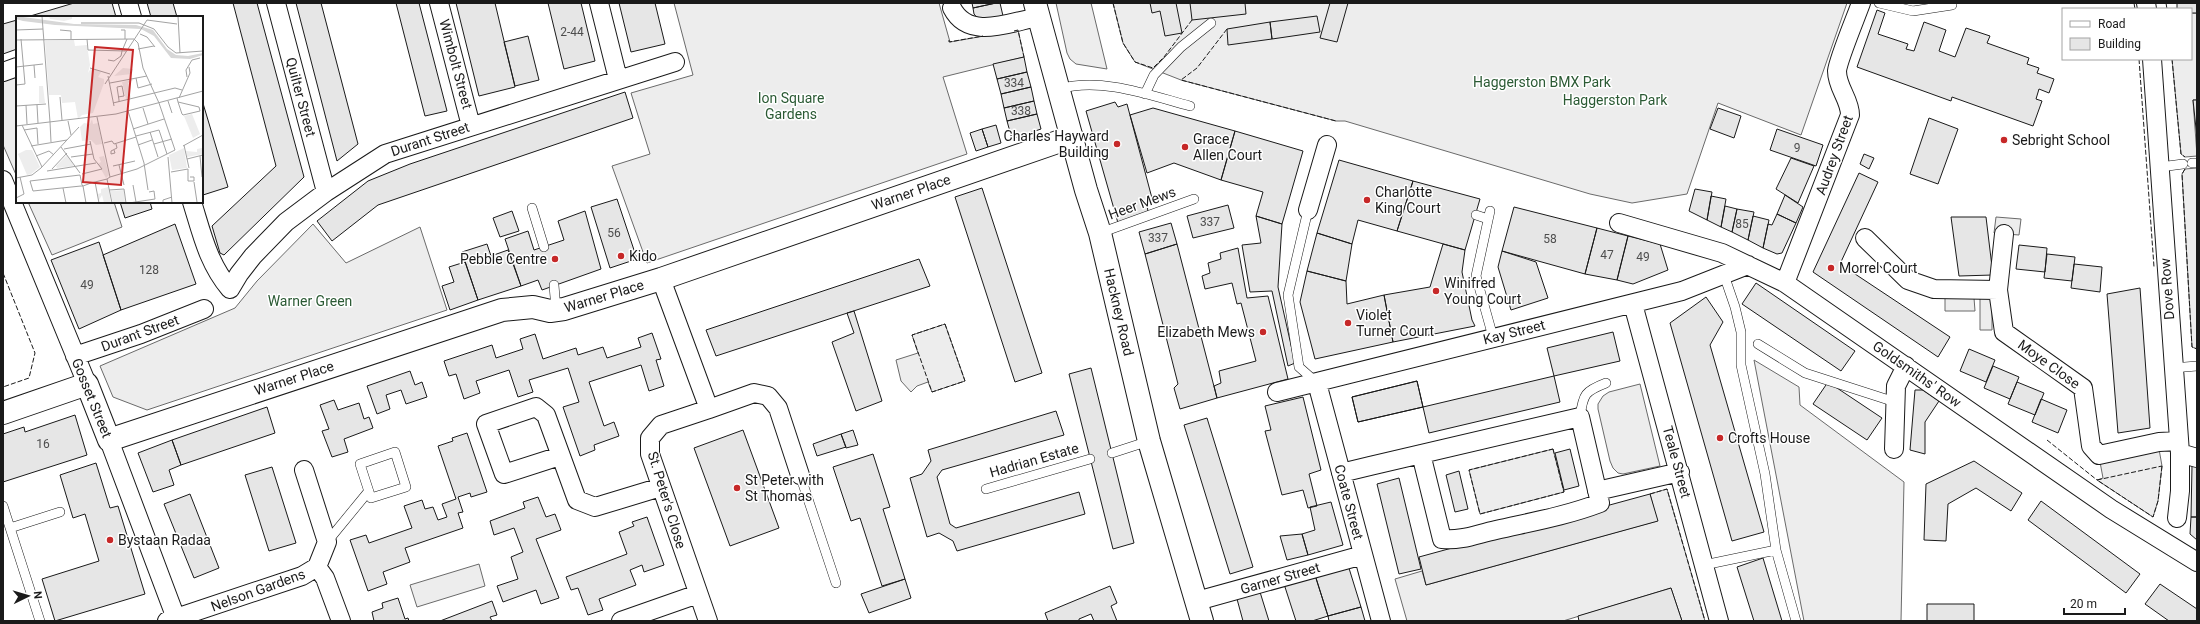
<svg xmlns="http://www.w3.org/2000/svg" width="2200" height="624" viewBox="0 0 2200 624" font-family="Roboto,sans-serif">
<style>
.built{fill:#ededed;stroke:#6a6a6a}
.building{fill:#e6e6e6;stroke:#1a1a1a}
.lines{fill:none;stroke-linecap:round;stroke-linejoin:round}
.lane-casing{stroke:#1a1a1a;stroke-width:10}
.street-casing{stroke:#1a1a1a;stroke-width:20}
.secondary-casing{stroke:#1a1a1a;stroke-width:24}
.primary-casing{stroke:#1a1a1a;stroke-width:24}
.lane{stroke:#fff;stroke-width:9}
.street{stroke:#fff;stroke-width:18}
.secondary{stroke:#fff;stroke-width:22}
.primary{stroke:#fff;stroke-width:22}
.fence{stroke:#1a1a1a;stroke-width:1;stroke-dasharray:5 2;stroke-linecap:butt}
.poi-dot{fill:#c62828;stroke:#fff;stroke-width:1.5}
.labels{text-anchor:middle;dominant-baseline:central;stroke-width:3;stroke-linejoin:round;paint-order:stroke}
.number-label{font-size:12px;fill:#4d4d4d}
.street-label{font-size:14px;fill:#1a1a1a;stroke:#fff}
.park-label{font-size:14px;fill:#2b5a34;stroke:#fff}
.poi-label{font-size:14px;fill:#1a1a1a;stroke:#fff;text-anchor:start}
.inset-road{fill:none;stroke:#a3a3a3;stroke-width:1}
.view{fill:#c62828;fill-opacity:0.15;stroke:#c62828;stroke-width:2}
.inset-edge{fill:none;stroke:#1a1a1a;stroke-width:2}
</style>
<rect width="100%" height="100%" fill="#fff"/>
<path class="built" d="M674 3H939L950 42 1018 30 1024 57 943 77 967 154 647 263 612 166 650 154 631 93 693 75Z
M1056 3H1091L1107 69 1076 64 1070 59 1067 53Z
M1113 3H1847L1801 135 1718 103 1687 194 1632 203 1590 194 1345 121H1336L1181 80 1135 62 1123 43Z
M2191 13H2197V100H2193L2197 156 2185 157 2181 154 2172 59H2191Z
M17 76V177L3 145V80Z
M2197 168V349L2192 347 2182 174 2185 169Z
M28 202H114L122 227 52 255Z
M1996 217 2021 219 2019 235 1994 233Z
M313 224 346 263 420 227 447 310 147 410 113 397 100 366 235 308 257 281Z
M1945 298H1974L1975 311H1945Z
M1980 298H1992V330H1980Z
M945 324 965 381 932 392 928 382 917 386 911 392 901 381 896 360 918 353 912 335Z
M1754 360 1799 387 1800 405 1904 482 1901 621H1804Z
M1640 384 1660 466 1623 474 1618 473 1613 468 1610 461 1598 409V404L1603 396 1609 392Z
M1553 449 1564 492 1480 514 1469 470Z
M2159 449 2162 466 2158 501 2153 517 2097 480 2103 478 2100 462Z
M1667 489 1705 621H1682L1671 588 1563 621H1407L1395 579 1422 571 1426 585 1657 521 1650 494Z
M479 564 485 586 417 607 410 585Z"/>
<path class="building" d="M74 3H112L116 17H27Z
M147 3H173L177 17H151Z
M233 3H257L304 177 224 255 220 253 212 226 276 166Z
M296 3H321L358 144 337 161Z
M396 3H419L447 111 425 116Z
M456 3H495L515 87 479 96Z
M548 3H581L595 61 564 69Z
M619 3H655L665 44 631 52Z
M972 3H996L973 8Z
M996 3H1000L1003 16 980 21 974 14 973 8Z
M1150 3H1176L1182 33 1165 36 1160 11 1152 13Z
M1190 3H1245L1246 14 1192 20Z
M1330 3H1348L1337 42 1320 38Z
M2177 3H2197V13H2191V9H2177Z
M1877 10 1885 13 1878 34 1908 44 1906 49 1914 51 1924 22 1946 30 1939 51 1955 57 1966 28 1990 36 1987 43 2029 58 2027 64 2039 68 2037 73 2054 79 2049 93 2039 89 2036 99 2042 101 2033 126 1952 97 1951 101 1857 67Z
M1317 16 1320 32 1272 39 1270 22Z
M17 20V49L3 54V24Z
M1270 22 1272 39 1228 45 1227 29Z
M528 36 539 80 515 86 504 42Z
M1024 57 1027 72 997 79 993 64Z
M1027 72 1031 87 1001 94 997 79Z
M1031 87 1034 101 1004 108 1001 94Z
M625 92 633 118 378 205 332 241 317 221 368 181 410 164Z
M202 100 228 187 203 195 202 191Z
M2193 100H2197V138Z
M1034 101 1037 114 1007 121 1004 108Z
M1115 102 1118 107 1127 104 1153 202 1147 204 1148 212 1118 223 1086 111Z
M1153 108 1235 131 1221 180 1174 163 1147 173 1130 115Z
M1718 108 1741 116 1734 138 1710 129Z
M1037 114 1041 129 1012 139 1007 121Z
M1929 118 1958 129 1938 184 1910 174Z
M996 125 1001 143 988 147 982 129Z
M982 129 988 147 976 151 970 133Z
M1777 129 1823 145 1816 166 1770 150Z
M1235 131 1303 151 1282 224 1256 216 1263 192 1221 180Z
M1864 154 1874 158 1869 169 1860 164Z
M1791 158 1814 166 1798 203 1776 189Z
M1339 160 1413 181 1397 231 1358 220 1352 244 1317 233Z
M1859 173 1878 182 1840 264 1950 337 1938 357 1813 272Z
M1413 181 1480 199 1465 250 1397 231Z
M982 188 1042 373 1015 382 955 197Z
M1695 189 1712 192 1707 220 1689 211Z
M1785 195 1803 207 1796 223 1777 214Z
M1711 196 1726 199 1721 227 1707 220Z
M617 199 637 259 610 268 591 207Z
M120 202H150L152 209 125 218Z
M1228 205 1234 228 1193 238 1187 216Z
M1725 206 1737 209 1732 232 1721 227Z
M1514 207 1597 228 1585 274 1502 251Z
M1737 209 1754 212 1748 240 1732 232Z
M512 211 519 231 500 237 493 218Z
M585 211 601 269 542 290 538 280 521 286 505 239 528 231 534 250 564 240 558 221Z
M1777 214 1796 223 1782 253 1777 254 1763 248 1768 224 1772 225Z
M1256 216 1282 224 1278 287 1295 363 1288 366 1272 291 1250 292 1242 245 1261 243Z
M1753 216 1769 220 1763 248 1748 240Z
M1951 217H1986L1993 275 1959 276Z
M1171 223 1177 244 1145 254 1139 232Z
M175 224 196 284 121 310 103 255Z
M1597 228 1628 236 1617 280 1585 274Z
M1317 233 1352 244 1346 281 1307 271Z
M1628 236 1660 244 1668 270 1633 284 1617 280Z
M99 242 121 310 79 329 51 260Z
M487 244 491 256 508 250 521 286 478 300 462 252Z
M1177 244 1217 398 1180 409 1174 388 1178 384 1145 254Z
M1443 244 1465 250 1462 272 1472 320 1475 326 1393 342 1384 295 1430 287Z
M2019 245 2047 248 2045 272 2016 269Z
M1238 248 1247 298 1268 296 1288 379 1217 398 1214 386 1221 383 1219 371 1256 361 1241 303 1237 304 1232 283 1205 289 1202 276 1210 273 1208 263 1221 259 1220 253Z
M1502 251 1536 262 1548 298 1511 310 1498 267Z
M2047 254 2075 257 2072 281 2044 278Z
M919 259 930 286 716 356 706 330Z
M465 262 478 300 450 310 442 286 454 282 449 267Z
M2074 264 2102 267 2100 292 2071 288Z
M1307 271 1346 281 1347 304 1384 295 1393 342 1315 359 1300 302Z
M1756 283 1855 351 1841 371 1742 304Z
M2140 288 2150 428 2118 433 2107 294Z
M1706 297 1723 322 1710 345 1764 532 1732 541 1670 323Z
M854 311 882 401 856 411 832 342 854 333 847 313Z
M1613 332 1620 361 1554 376 1547 348Z
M652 333 661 359 656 360 664 386 649 391 641 365 589 382 604 426 614 422 619 436 594 445 595 450 580 456 563 407 579 402 568 368 529 380 533 392 518 397 509 370 476 381 480 393 464 399 456 374 449 376 444 361 492 345 496 358 523 349 520 339 535 334 543 359 576 348 578 355 603 347 607 358 641 347 638 338Z
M1969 349 1995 360 1986 382 1960 371Z
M1993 366 2019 377 2010 399 1984 388Z
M1091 368 1134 543 1113 549 1069 374Z
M410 371 415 385 422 382 427 397 406 404 401 390 386 395 390 409 377 414 367 386Z
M1554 376 1560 402 1429 433 1423 407Z
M1417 381 1423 407 1358 422 1352 397Z
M1417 381 1423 407 1358 422 1352 397Z
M1828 382 1882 418 1867 440 1813 404Z
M2017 382 2044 393 2035 415 2008 404Z
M1915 390H1923L1939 401 1925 422V454L1910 450Z
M1303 397 1321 470 1309 474 1317 506 1308 508 1303 490 1282 495 1265 431 1271 430 1265 406Z
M2041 399 2067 410 2058 433 2032 422Z
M334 400 338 410 359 403 364 419 369 417 373 428 344 439 348 452 332 457 322 431 329 429 320 405Z
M267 407 275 433 181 465 172 440Z
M1056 411 1064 435 942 470 937 477 950 524 956 528 1079 492 1085 514 957 551 953 541 939 533 927 537 910 478 922 474 931 461 928 450Z
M75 415 87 455 3 482V434L24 427 25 432Z
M1207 418 1253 567 1230 574 1184 425Z
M743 430 779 528 730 546 694 448Z
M853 430 858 445 846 448 841 434Z
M467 433 487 492 471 497 470 493 458 497 463 512 458 513 463 528 405 548 410 562 383 572 387 584 368 591 350 540 366 535 369 543 412 528 404 506 422 500 425 509 433 507 438 520 447 517 442 504 456 499 438 446 453 441 452 438Z
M841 434 846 447 817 456 813 444Z
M172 440 181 465 169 470 174 485 153 492 138 453Z
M1570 449 1579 486 1564 490 1555 453Z
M873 454 890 507 883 509 905 579 882 586 860 518 851 521 833 467Z
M1974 461 2022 493 2011 511 1976 488 1948 504 1946 541 1924 540 1926 484Z
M96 463 110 508 118 506 145 594 55 621 42 579 99 561 85 514 73 518 60 475Z
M2197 465V517H2191L2192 466Z
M272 467 296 543 269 551 245 475Z
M1459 471 1468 509 1455 512 1446 475Z
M1399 478 1421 569 1399 574 1377 484Z
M190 494 219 568 194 578 164 504Z
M1650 494 1658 521 1426 585 1419 557Z
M538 497 546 517 555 514 561 530 536 539 559 598 541 604 536 590 503 602 497 586 518 579 511 557 523 552 514 528 494 535 490 521 525 508 523 502Z
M2041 501 2140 574 2126 593 2028 520Z
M1331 502 1343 545 1308 555 1302 534 1315 530 1310 507Z
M647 517 664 565 644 572 642 565 630 570 636 585 599 599 603 610 588 615 578 588 571 590 566 577 627 554 619 532 634 526 632 522Z
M2191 517H2197V540L2190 534Z
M1302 534 1308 555 1287 560 1280 536Z
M1763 558 1782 621H1754L1737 567Z
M1348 565 1361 607 1328 616 1315 575Z
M1315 575 1328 616 1312 621H1296L1284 584Z
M905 579 911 598 869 613 861 594Z
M2160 584 2197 609V621H2169L2145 604Z
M1110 586 1117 603 1111 606 1117 621H1094L1091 614 1079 619V621H1048L1045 613Z
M1671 588 1682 621H1579L1578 616Z
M1260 592 1269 621H1243L1237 599Z
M398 598 405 619 408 618 409 621H374L372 612 383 608 382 603Z
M492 601 497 615 490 617 492 621H440Z
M1927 604H1974V621H1927Z
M1361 607 1365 621H1329L1328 616Z"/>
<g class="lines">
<g class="lane-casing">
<path id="lane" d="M1879 3 1913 11 1952 5
M1059 89C1101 77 1149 95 1190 106
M1145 94 1154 75 1181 47 1211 23
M2192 163H2197
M2160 167 2183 164
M532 208 544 247
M1308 210 1288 295 1299 367 1317 383
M1490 211 1476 276 1493 337
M1476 215 1488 219
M1100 233 1194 199
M1724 275 1735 307 1741 332V365L1765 474 1776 550 1796 621
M554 285 556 310
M1758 344 1805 373 1895 402
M2172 368 2197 366
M1580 417C1583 394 1585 391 1606 383
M395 452 406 487 371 498 360 464Z
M1112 453 1149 441
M800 475 836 583
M986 489 1090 459
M3 506 40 621
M10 528 60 512
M327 542 368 492
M1704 565 1776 550"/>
</g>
<g class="street-casing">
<path id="street" d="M128 3 132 17
M276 3 326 192
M439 3 471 126
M599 3 618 79
M2146 3 2147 9
M952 8C969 41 1010 22 1038 17
M2152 59 2180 453V491L2177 518
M3 72 17 67
M3 180 87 384
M192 202C202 234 208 263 230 289L239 274 253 256 286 222 326 192 385 154 675 62
M1308 210 1327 145
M1619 223 1722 253 1785 283 2111 509 2197 562
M2004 234 1998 290 2004 332 2083 388 2091 446 2099 455 2159 442 2179 441
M1865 238 1908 280 1934 289 1998 290
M661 279 709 409 661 425 650 438V454L708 621
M1785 283 1850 115C1850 99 1837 88 1837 71 1838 60 1856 17 1861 3
M1633 304 1719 621
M75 356 141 334 204 309
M1317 383 1381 621
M1277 392 1682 291 1748 265
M709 409 754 393 768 396 778 408 800 475
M109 440 177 621
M1894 449 1896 386 1906 366
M2180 453 2197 458
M560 456 504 474 486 424 536 407 546 415 577 500 595 507 661 487
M1341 473 1370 466 1580 417 1600 503C1566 516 1531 522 1496 530 1477 534 1462 541 1442 539L1421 454
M1597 491 1680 472
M317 567 325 578 341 621
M1197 601 1363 555
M167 621 302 576 317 567 327 542 304 470
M621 621 698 594"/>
</g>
<g class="secondary-casing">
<path id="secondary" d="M3 413 87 384 109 440 502 310 533 307 550 311 564 309 661 279 1072 137"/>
</g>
<g class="primary-casing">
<path id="primary" d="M1035 3 1086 190 1100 233 1149 441 1202 621"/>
</g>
<use href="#lane" class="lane"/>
<use href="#street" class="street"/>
<use href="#secondary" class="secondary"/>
<use href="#primary" class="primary"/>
<path class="fence" d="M1113 3 1123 43 1135 62 1153 68 1164 57 1192 20
M2134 3 2135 9
M2166 3 2167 9
M1227 29 1197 68 1181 80 1336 121
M1014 31 1018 30 1024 57
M949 40V42L983 36
M2139 59 2154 267
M2172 59 2181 154 2185 157
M2185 169 2182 174 2192 347 2197 349
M3 273 35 353 29 378 3 387
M945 324 965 381 932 392 912 335Z
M2047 440 2097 480
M1553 449 1564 492 1480 514 1469 470Z
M2162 466 2158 501 2153 517 2097 480Z
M1650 494 1667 489 1705 621"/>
</g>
<g class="poi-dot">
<circle cx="2004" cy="140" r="4"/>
<circle cx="1117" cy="144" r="4"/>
<circle cx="1185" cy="147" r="4"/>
<circle cx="1367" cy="200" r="4"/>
<circle cx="621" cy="256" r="4"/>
<circle cx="555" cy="259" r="4"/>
<circle cx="1831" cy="268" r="4"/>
<circle cx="1436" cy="291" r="4"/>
<circle cx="1348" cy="323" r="4"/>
<circle cx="1263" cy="332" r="4"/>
<circle cx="1720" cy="438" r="4"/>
<circle cx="737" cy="488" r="4"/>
<circle cx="110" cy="540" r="4"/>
</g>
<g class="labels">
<g class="number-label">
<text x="572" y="32">2-44</text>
<text x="1014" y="83">334</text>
<text x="1021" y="111">338</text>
<text x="1797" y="148">9</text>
<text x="1210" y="222">337</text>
<text x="1742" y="224">85</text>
<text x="614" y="233">56</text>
<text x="1158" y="238">337</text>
<text x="1550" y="239">58</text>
<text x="1607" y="255">47</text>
<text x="1643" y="257">49</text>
<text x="149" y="270">128</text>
<text x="87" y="285">49</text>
<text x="43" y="444">16</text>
</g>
<g class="street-label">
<text transform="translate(456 64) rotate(75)">Wimbolt Street</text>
<text transform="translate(301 97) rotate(75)">Quilter Street</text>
<text transform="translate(430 139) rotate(-18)">Durant Street</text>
<text transform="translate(1834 155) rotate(-70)">Audrey Street</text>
<text transform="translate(911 192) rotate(-19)">Warner Place</text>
<text transform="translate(1142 203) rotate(-20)">Heer Mews</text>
<text transform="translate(2167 289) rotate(-94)">Dove Row</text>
<text transform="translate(604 296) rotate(-17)">Warner Place</text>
<text transform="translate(1119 312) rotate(77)">Hackney Road</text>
<text transform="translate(1514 332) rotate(-14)">Kay Street</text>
<text transform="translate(140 333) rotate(-20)">Durant Street</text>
<text transform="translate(2049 364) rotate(36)">Moye Close</text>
<text transform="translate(1917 374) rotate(35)">Goldsmiths' Row</text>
<text transform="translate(294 378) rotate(-18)">Warner Place</text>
<text transform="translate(92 398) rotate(68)">Gosset Street</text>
<text transform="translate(1034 460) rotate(-16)">Hadrian Estate</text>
<text transform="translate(1677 462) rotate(75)">Teale Street</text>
<text transform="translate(667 500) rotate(73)">St. Peter's Close</text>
<text transform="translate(1349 502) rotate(75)">Coate Street</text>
<text transform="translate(1280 578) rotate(-16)">Garner Street</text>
<text transform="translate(258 590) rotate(-20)">Nelson Gardens</text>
</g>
<g class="park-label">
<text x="1542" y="82">Haggerston BMX Park</text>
<text x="791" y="98">Ion Square<tspan x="791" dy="16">Gardens</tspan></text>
<text x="1615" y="100">Haggerston Park</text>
<text x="310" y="301">Warner Green</text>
</g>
<g class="poi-label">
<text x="1109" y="136" text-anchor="end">Charles Hayward<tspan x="1109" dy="16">Building</tspan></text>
<text x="1193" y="139">Grace<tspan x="1193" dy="16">Allen Court</tspan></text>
<text x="2012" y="140">Sebright School</text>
<text x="1375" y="192">Charlotte<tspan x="1375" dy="16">King Court</tspan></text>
<text x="629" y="256">Kido</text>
<text x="547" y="259" text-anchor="end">Pebble Centre</text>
<text x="1839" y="268">Morrel Court</text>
<text x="1444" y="283">Winifred<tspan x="1444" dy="16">Young Court</tspan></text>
<text x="1356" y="315">Violet<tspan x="1356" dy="16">Turner Court</tspan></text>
<text x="1255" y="332" text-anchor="end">Elizabeth Mews</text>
<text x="1728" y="438">Crofts House</text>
<text x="745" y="480">St Peter with<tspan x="745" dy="16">St Thomas</tspan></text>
<text x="118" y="540">Bystaan Radaa</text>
</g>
</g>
<g transform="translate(16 16)">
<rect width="187" height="187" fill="#fff"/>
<path d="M33 0H56V3L48 5 34 3ZM58 24 59 30 71 29 74 49 72 57 75 52 85 56 82 61 88 63V67L77 97 66 99 62 103 59 86 46 87 45 79H33L29 25ZM107 52 117 53 116 58 98 60ZM119 63 112 67 115 82 110 83 106 66ZM23 70H27L29 87H23ZM176 98 184 118 177 122 168 100ZM76 103 77 108 82 107 86 128 80 129 75 124 66 125 64 111 68 107 74 108ZM187 126V138L171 141 170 135 181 136V133L186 132ZM168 132 171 152 156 154 153 139ZM10 134H16L24 151 15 158 11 159 2 138ZM51 139 58 150 41 152 40 150ZM88 140 93 159 90 162 82 148 85 146 83 141ZM92 171 95 187H88L86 179 83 184 82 178 85 177V173ZM108 174 109 187H97L94 175Z" fill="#ededed"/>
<path d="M0 0 58 8 120 9 137 14 151 33 160 39 172 40 187 37V39L174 43 155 42 138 20 125 13 39 9 7 5 0 3Z" fill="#d7d7d7"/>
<path class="inset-road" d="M26 0 34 106M162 0 164 37M65 7H123L138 13 152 31 160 37 187 35M0 14 27 13M44 14 55 15V23M105 14H109V23M124 18 131 21 139 31M71 23 72 34 110 35M0 24 118 23 122 27 127 52 143 87M122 33 138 30M106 35 111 23M92 44 98 45 105 40 106 35M18 49 19 62M0 51 27 48M74 52 94 58M92 60 98 90M171 61 170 54 176 44 184 42M120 62 122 72 136 68M94 67 131 60M89 68 131 4 161 8M0 69 9 68 5 23M44 81 46 104M102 81 108 80 106 70 101 71 103 84V86M161 82 162 86 166 98 167 99 184 95 183 91 162 86M163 82 174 57 173 51M152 85 156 97M97 87 159 72 166 74M10 89 11 108M21 89 22 107M0 90 30 88M127 92 132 108M112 95 128 147 132 174M81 101 94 161 91 163 96 187M52 105 55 119M34 106 35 126M6 109 26 151M0 110 100 98 187 75M117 113 148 103M8 114 21 112 22 128M134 116 142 141M120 120 143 114 151 138M88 127 96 125 98 128 120 121M138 128 156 123M122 129 136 124M168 129 173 152M15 130 51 124M167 130 187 119M45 131 64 157M48 133 75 128M98 134 99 137 95 138V135L101 132 100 128M20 140 33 135 38 139M184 140 186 161M55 141 77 138M152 141 156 187M171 143 187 139M103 149 108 169M97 150 119 145M36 153 51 137M31 155 80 147M155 156 172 153V165H178V161H174M66 158 86 153 78 143 74 125M94 161 121 153 159 134 143 87M0 162 16 159 25 152 63 111M79 166 83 187M178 166 181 186M117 169 120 186M47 172 50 187M93 174 108 173 110 187M0 182 8 178 4 161M70 187 67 170 66 169 64 159 14 165 17 175 65 170H67L75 167 91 163M113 187 139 183 138 175 133 176M147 187V184L156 181"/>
<path class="view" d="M79 31 117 34 105 169 67 166Z"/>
<rect width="187" height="187" class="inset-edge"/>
</g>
<rect width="2200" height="624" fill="none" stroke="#1a1a1a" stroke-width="8"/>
<rect x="2062" y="8" width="130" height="52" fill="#ffffff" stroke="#a3a3a3"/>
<rect x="2070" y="21" width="20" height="6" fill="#ffffff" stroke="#a3a3a3"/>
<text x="2098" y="28" font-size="12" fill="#1a1a1a">Road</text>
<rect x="2070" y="38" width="20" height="12" fill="#e6e6e6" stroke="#a3a3a3"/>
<text x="2098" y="48" font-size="12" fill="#1a1a1a">Building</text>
<g transform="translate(28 596) rotate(85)" stroke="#ffffff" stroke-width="3" paint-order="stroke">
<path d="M0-3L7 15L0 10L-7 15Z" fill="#1a1a1a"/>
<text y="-6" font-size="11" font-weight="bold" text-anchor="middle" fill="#1a1a1a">N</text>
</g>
<path d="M2064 608v6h61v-6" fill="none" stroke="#1a1a1a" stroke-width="2"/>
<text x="2070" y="608" font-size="12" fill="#1a1a1a" stroke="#ffffff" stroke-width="3" paint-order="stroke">20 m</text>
</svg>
